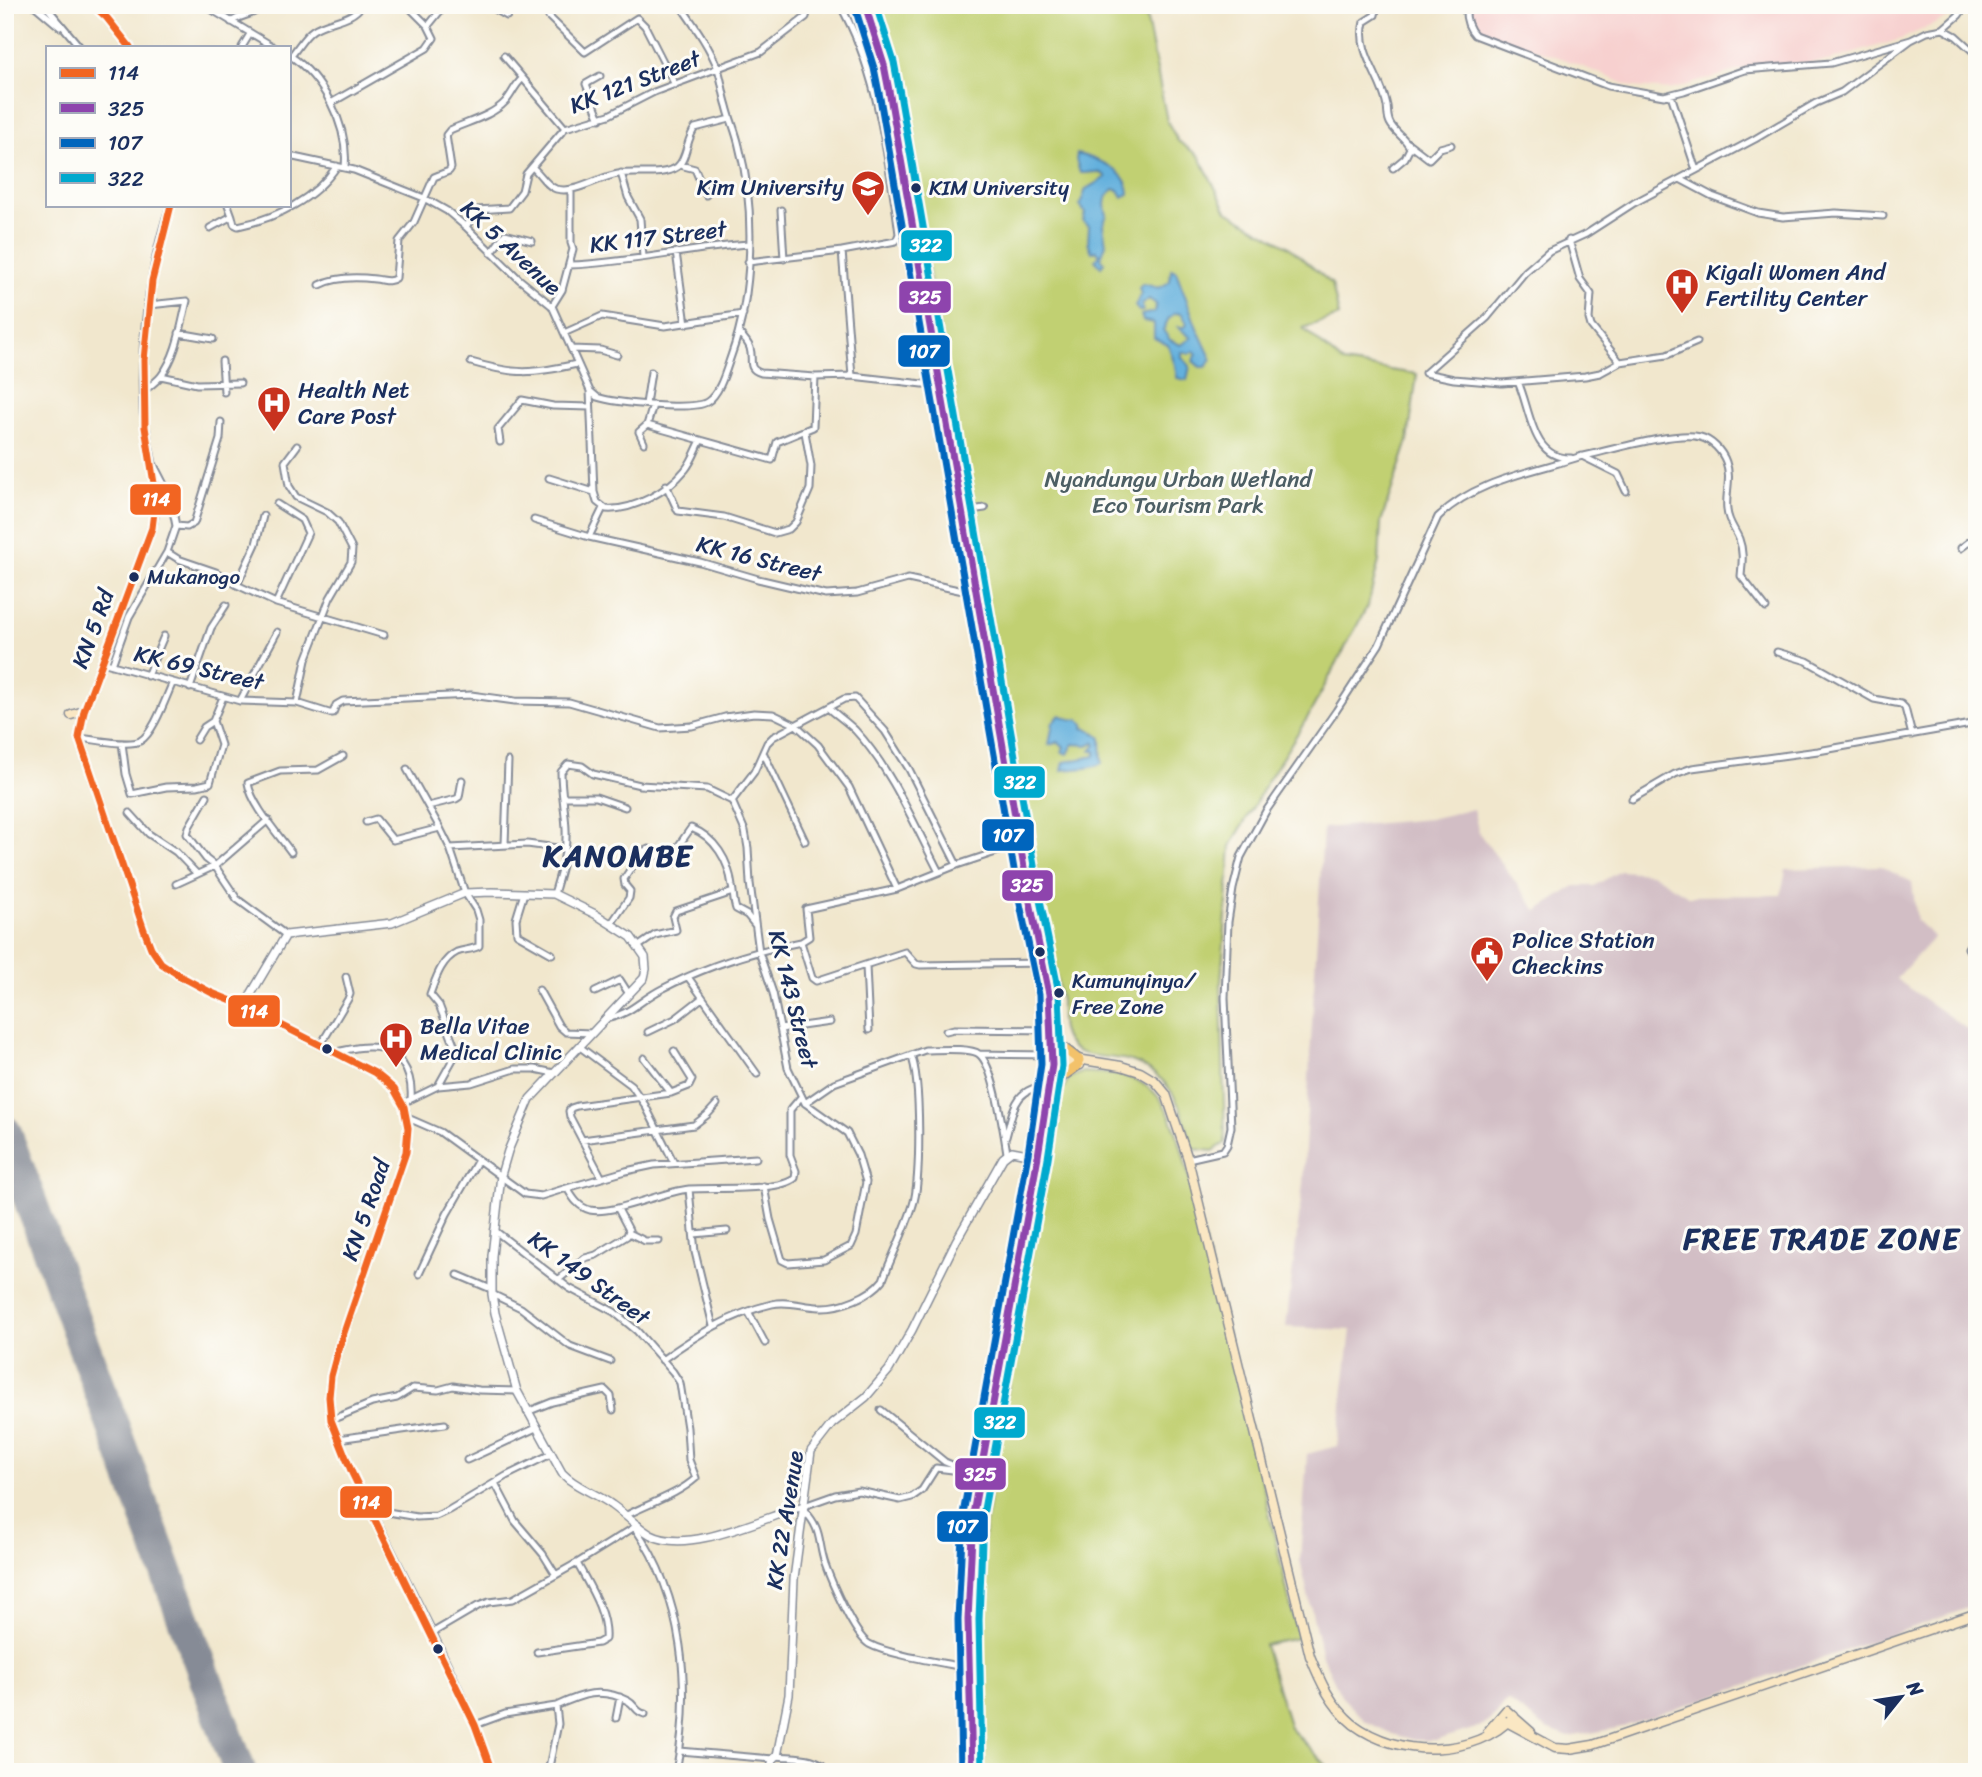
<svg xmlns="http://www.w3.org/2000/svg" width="1982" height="1777" viewBox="0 0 1982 1777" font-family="Sriracha,sans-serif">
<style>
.built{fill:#f7d0cf}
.industrial{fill:#d2bec5}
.green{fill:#c1d072;stroke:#6e8068;stroke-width:2}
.water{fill:#64b0dd;stroke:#40709e;stroke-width:2;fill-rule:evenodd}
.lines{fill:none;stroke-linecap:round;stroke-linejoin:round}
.runway{stroke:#868b96;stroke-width:33}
.minor-casing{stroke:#868b96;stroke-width:9}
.tertiary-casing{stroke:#868b96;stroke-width:10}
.secondary-casing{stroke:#868b96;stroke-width:11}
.trunk-casing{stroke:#868b96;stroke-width:12}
.minor{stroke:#fff;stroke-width:5}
.tertiary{stroke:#fff;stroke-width:7}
.secondary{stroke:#fae7c3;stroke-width:8}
.trunk{stroke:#f3c26a;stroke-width:9}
.bus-1-casing{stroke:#fdfcf7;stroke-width:12}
.bus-2-casing{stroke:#fdfcf7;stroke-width:12}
.bus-3-casing{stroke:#fdfcf7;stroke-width:12}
.bus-4-casing{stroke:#fdfcf7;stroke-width:12}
.bus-1{stroke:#f26522;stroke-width:7}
.bus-2{stroke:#8e44ad;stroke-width:7}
.bus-3{stroke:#0065bd;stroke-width:7}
.bus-4{stroke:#00a9ce;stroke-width:7}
.bus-dot{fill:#1b2f5e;stroke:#fdfcf7;stroke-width:2.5}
.labels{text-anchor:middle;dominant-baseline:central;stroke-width:6;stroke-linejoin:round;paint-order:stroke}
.bus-label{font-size:21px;fill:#1b2f5e;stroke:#fdfcf7;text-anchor:start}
.street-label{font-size:23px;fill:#1b2f5e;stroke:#fdfcf7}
.poi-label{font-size:23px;fill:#1b2f5e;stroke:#fdfcf7;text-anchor:start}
.park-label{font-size:23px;fill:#4d5f64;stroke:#fdfcf7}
.district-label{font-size:30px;font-weight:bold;letter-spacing:2px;fill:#1b2f5e;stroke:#fdfcf7}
.line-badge{stroke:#fdfcf7;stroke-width:2.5}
.badge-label{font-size:19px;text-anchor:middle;font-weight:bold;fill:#fff}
</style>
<rect width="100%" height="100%" fill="#fdfcf7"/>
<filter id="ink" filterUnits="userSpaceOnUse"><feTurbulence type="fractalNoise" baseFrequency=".0143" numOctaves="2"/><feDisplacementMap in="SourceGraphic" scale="14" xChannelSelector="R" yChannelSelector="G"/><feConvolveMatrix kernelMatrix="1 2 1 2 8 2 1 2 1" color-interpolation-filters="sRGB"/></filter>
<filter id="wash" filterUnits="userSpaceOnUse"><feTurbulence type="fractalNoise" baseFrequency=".00686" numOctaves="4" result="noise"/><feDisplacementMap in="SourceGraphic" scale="28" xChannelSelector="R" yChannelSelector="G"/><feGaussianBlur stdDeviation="1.57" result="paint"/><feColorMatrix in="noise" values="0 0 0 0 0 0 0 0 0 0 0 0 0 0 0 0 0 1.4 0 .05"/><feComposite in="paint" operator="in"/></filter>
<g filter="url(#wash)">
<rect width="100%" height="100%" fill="#f1e7cd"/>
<path class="built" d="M1469 5H1961L1950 17 1901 39 1828 61 1746 68 1670 90 1633 87 1564 59 1488 34 1476 27 1470 14Z"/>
<path class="industrial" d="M1473 809 1479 833 1537 911 1575 886H1594L1620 871 1651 873 1688 896 1781 895 1786 869 1880 866 1912 882 1917 921 1934 937 1896 979 1977 1036V1605L1623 1727 1569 1737 1547 1729 1507 1700 1496 1715 1483 1726 1437 1740H1415L1392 1734 1365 1721 1342 1697 1322 1656 1300 1560 1307 1454 1337 1446 1351 1330 1286 1327 1303 1183 1323 828 1429 819Z"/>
<path class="green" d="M873 5H1144L1167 121 1178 141 1199 156 1227 211 1289 247 1332 284 1339 316 1303 328 1343 363 1417 374 1408 441 1381 522 1379 561 1368 605 1309 715 1267 782 1231 846 1221 984 1225 1143 1213 1151 1193 1149C1186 1125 1180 1098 1162 1080 1155 1074 1143 1065 1134 1062 1108 1052 1069 1065 1062 1029 1060 1020 1061 1010 1061 1001L1007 722 903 123 893 71Z
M1083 1072C1113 1074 1140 1073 1160 1099 1181 1127 1191 1190 1200 1225 1236 1362 1266 1500 1298 1638L1264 1645 1290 1728 1333 1772H982L984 1730 980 1561 993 1475 1048 1155 1062 1091 1069 1078Z"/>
<path class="water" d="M1077 154C1097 158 1129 171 1129 194L1123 197 1119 190 1114 189C1104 195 1104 206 1107 215L1103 225 1106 244 1101 258 1104 262 1101 267 1095 260 1100 254 1096 250 1092 252 1088 242 1089 226 1083 221 1085 213 1080 205 1086 189 1106 177C1099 168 1090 174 1080 173L1076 160Z
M1171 269 1176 271 1197 328 1212 360 1206 367H1200L1193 361 1197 354 1194 351 1190 354 1182 352V357L1190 366 1187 380 1177 378 1175 365 1168 345 1154 338V323L1143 321 1141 315 1154 312 1156 304 1149 299 1142 305 1143 311H1139L1135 306 1141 294 1139 288 1142 284C1157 285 1155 293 1170 281ZM1175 313 1182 314 1187 324 1185 327H1178L1191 338 1181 345 1170 340 1163 330 1169 318Z
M1060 715 1070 719 1079 720 1084 724 1083 728 1091 730 1101 738 1102 763C1091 770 1075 768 1062 770L1064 762 1095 756 1096 751H1091L1096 745 1094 742 1088 745 1073 744 1068 754 1062 752 1064 747 1059 742 1049 745 1053 722Z"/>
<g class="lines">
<path class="runway" d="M5 1132 240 1772"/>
</g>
</g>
<g filter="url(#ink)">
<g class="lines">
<g class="minor-casing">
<path id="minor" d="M34 5 60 27
M45 5 80 47
M204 5 274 47
M407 5 428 26
M488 5 507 16
M548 5 547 12 549 17 585 52 637 18 645 26 675 85
M840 5C876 68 885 141 896 211
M1377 5 1375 15 1364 22C1356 52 1382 78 1387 106 1388 112 1387 117 1390 123 1395 133 1406 138 1410 148L1405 158 1393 168
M1466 5C1465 17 1467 27 1475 35L1608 86 1664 96 1684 91 1745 70 1831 63 1911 40 1927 32 1943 29 1959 15 1966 5
M231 22C240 15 252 16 260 8
M1943 29 1956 36 1977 55
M242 47 250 34
M289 55C323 77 349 126 345 167
M291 56C298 48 304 36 313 30 330 19 350 22 362 5
M1671 95 1696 170
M331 103 427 48 434 38 428 26 445 5
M600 119 586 84 600 76
M565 128 609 115 654 92 761 52 806 17 807 13 804 5
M1408 143 1429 159 1440 148 1451 145
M289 156 354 170 424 198 447 211 466 227 519 279 552 306 590 391 597 397C615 403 692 411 707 402 720 394 726 370 731 356 753 295 756 209 739 146 736 132 730 119 727 106 723 94 722 81 718 69 710 47 694 25 680 5
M680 165 695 169 706 195
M532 167C540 173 546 186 556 189 576 194 598 177 618 174 636 171 662 177 677 167 687 160 686 139 695 128L730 119
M621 173 628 197 640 219 643 257
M1680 179 1712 196 1758 213 1783 217 1836 213 1883 216
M781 210 784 259
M232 216 234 224 238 226C277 218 315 199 337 166
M466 227 477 210 509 208 522 191 526 174 565 128 504 56
M210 228 232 216 228 205
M1569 240 1580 279 1591 294 1589 319 1591 326 1620 362
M842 251 896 241 899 234 896 211 905 190
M676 252 686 324
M491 253 505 234 532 241
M748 262 842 251 852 376
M570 265C631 263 689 248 750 244
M320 285C335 277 358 277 375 279 384 280 389 283 396 278L399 241 414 222 434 177 449 171 451 168 446 135 450 130C467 122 492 116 505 102 512 95 514 86 522 79
M552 306 562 290 573 249 571 243V190
M179 333 213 339
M564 333 602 316 665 326 743 314
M571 349 600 350 617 355
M222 361 224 392
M471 362C515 375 532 374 577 364
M1425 373 1487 318 1525 272 1549 251 1586 234 1634 203 1755 139 1816 103 1842 92 1911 40
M1425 373 1454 379 1502 383 1585 376 1600 373 1620 362 1667 355 1697 342
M161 376 197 384 240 383
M815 377 852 376 941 386
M1518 382C1531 410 1531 459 1571 458
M144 391C150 386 157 381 161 376 177 356 181 325 187 301L149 305
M590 391 594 492 597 502 606 509C633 511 668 491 685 470 692 462 696 450 701 440
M646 404 651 372
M647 425 772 460 777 442 813 427 815 377 761 373C746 368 754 361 750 348 748 342 743 337 739 333
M500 442 498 429 522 400 553 406 590 407
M644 443 639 432 647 425 653 405
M297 446 285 462 289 486 296 497 327 512 338 522 352 549 351 562 330 598 306 660 297 703
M1584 456C1611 450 1675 431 1700 437 1712 440 1722 451 1726 462 1732 478 1725 494 1727 510 1728 522 1735 529 1739 539 1744 552 1742 564 1741 576L1766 608
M154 465 170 496 176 526
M549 478 594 492
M666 485 678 511 724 517 775 533 789 529 796 522 810 489 811 466 805 432
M963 511 985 508
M534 520 589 537 700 562 758 579 826 595 857 593 908 579 977 594
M589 537 603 508
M1961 548 1977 536
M167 552 178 559 216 572 237 585 276 603 384 635
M237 585 256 544 263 516
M276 603 308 533 302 520 277 504
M1777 652 1807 661 1874 699 1901 704 1905 708 1912 735
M102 662 240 701 297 703 329 713H333L336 705 343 701 471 695 515 701 569 702 660 728 692 726 725 717 754 713 773 714 796 725 818 745 849 787 897 889
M112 665 129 617 167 552 176 526 187 527 194 523 220 439 221 422
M147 676 164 636
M190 688 211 628 226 605
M240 701 277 632
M830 709C838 716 847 722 855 730 892 770 914 824 939 872
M79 738C93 739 128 747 140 741 154 733 166 697 173 682
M196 740 204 727 213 721
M122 743 126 774 132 794 166 787 197 786 210 783 221 745 213 721 223 697
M764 754 805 841
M407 769 440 828 450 848 465 893 476 910 479 920V946C472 950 465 949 457 952 441 960 436 978 430 994L439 1005 457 1052 438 1086
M207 796 189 827 187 834 206 859 215 866 237 899 286 935
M563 797H596L625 807
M1632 799 1675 774 1692 768 1818 751 1977 723
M732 801 745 831 748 848 750 883 759 952 773 993 788 1068 805 1103 847 1133 858 1155 866 1182 856 1235 851 1246 824 1260 788 1263 782 1260 770 1219 764 1186
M732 801 754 772 767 743 773 737 844 699 855 698 885 731 909 769 957 865
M428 806 456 799 459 797 462 780
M130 813 149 834 176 852 197 874
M366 822 376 819 393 840 440 828
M505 844 508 761
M450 848 527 844 565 849
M291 852C278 834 251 804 248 783L280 771 318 770 343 756
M176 884 215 866 268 820
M524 893 516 919 517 934 552 954
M554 894C558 880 563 865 565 851 569 824 561 798 561 772L568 764 582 766 593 774 640 785 707 789 732 801
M611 924 629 898 630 891 625 885 624 879 642 852 649 849 671 864 677 862 684 854 679 845 691 828C715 837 729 861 732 886 734 894 733 901 736 909L747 915 755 925
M1977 934 1968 948 1972 955 1977 957
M801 942 809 937 806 909 897 889 957 865 1020 844
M639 946 655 935 676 930 673 917 676 911 733 892
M866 966 869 1030
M688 977 757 1074
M539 990 559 1026 566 1032 592 1033
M595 992 620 980 629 994
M605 1019C630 1015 640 1000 662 989 704 967 754 951 801 942L812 978 816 981 905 952 916 964 920 965 1044 963
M780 1029 830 1022
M946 1031 954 1029 1052 1030
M648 1032 675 1019 702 998
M320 1046 348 999 350 994 346 977
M580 1047 631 1085 645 1105 674 1163
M336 1052C347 1050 359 1046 371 1047 400 1048 413 1073 411 1099
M979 1054 1052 1055
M644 1058 671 1093
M403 1103 438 1086 471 1083 515 1069H535L554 1073
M805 1103 834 1083 925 1050C937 1050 970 1047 979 1054 994 1065 1004 1134 1007 1153
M408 1118 440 1132 525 1194 541 1196 567 1188C573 1198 578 1207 590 1210 614 1215 660 1192 689 1189 713 1187 780 1192 795 1178L796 1171 790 1155V1110L801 1097
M1006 1137C1014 1108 1014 1088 1049 1085
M582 1140 694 1125 707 1115 717 1104
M1188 1159 1223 1151 1227 1145 1231 1127 1225 998 1228 922 1233 889 1241 857 1266 811 1336 711 1379 645 1438 517C1475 480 1533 472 1582 456L1618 474 1626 491
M602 1178 570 1117 569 1111 571 1108 577 1106 671 1093 689 1086 692 1080 674 1051
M567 1188 626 1171 654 1165 756 1158
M689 1189 695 1252 713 1326
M494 1230 569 1288 614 1312 637 1331 673 1372 680 1383 687 1428 689 1460 696 1478C677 1495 650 1503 627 1515
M629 1233 645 1241H659
M694 1234 727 1231
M419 1274 447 1214 478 1160
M458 1275 491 1289
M558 1280 585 1258 596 1255 627 1236 629 1230 618 1209
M492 1294 521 1308 570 1346 610 1361
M749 1313 765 1343
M662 1360C696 1335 731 1314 772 1304 788 1300 804 1307 820 1307 840 1308 871 1296 883 1280 892 1255 905 1231 913 1205 921 1182 921 1078 911 1055
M881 1410 945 1462 978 1476
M527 1412 552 1402 605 1390 611 1396 613 1410
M331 1420 372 1403 397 1398 413 1388 438 1390 453 1386 479 1390 517 1391
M338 1439 445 1424
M467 1460 536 1428
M495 1483 515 1521 543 1554 556 1575
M804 1506 835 1495 859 1491 900 1500 912 1497 922 1490 936 1468 961 1471
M370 1509 417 1517 436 1516 449 1510 506 1476 551 1454
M804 1510C823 1531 817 1539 825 1564 831 1581 854 1635 869 1644 889 1655 944 1663 969 1668
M635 1528C684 1598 692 1689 676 1772
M432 1633 478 1606 489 1602 513 1599 577 1563 638 1525
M537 1652 598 1643 605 1639C607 1612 589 1586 577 1563
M556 1706C582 1694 601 1687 628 1701 636 1705 635 1712 645 1714
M616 1718 620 1697
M475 1725 505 1714 556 1706 558 1724 548 1772
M680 1751 773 1759
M777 1756C794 1758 819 1755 828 1772"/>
</g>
<g class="tertiary-casing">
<path id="tertiary" d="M244 1006 286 935 392 923 465 893 492 892 554 894 595 914 631 937 645 957 646 969 644 978 530 1099 508 1151 501 1175 492 1256V1294L495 1313 517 1391 562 1473C576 1488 596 1493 612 1505 625 1514 637 1527 651 1535 689 1555 764 1517 804 1506
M770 1772 773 1759 777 1756 789 1695 794 1579 811 1451 832 1424 866 1397 889 1370 912 1330 956 1241 1003 1158 1012 1151 1038 1156"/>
</g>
<g class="secondary-casing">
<path id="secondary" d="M93 5 107 18 130 47
M171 205C150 269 140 344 144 411 146 457 163 479 152 528L84 711 79 738 144 930 151 948 161 963 180 976 212 993 244 1006 375 1073C406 1094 411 1117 406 1152L338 1350 331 1376 329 1397 331 1420 352 1473 432 1633 475 1725 492 1772
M71 715 84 711
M1052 1055 1121 1066 1140 1072 1155 1081 1166 1094 1188 1159 1310 1656C1320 1681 1331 1706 1353 1724 1398 1758 1475 1758 1514 1716
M1052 1065H1080
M1499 1718 1555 1748 1569 1749 1593 1745 1977 1613
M1488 1731 1506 1710 1531 1732"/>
</g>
<g class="trunk-casing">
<path id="trunk" d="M865 5 884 65 890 96 1030 902 1049 994 1052 1065 1038 1156 973 1514 968 1620 972 1772
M1053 1035 1062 1047 1079 1060
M1049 1092 1064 1075 1078 1065"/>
</g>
<use href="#minor" class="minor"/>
<use href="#tertiary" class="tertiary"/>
<use href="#secondary" class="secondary"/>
<use href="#trunk" class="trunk"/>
<g class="bus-1-casing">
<path id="bus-1" d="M93 5 107 18 130 47
M171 205 152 281 144 360 145 427 156 496 152 528 84 711 79 738 144 930 151 948 161 963 180 976 212 993 244 1006 375 1073 385 1081 394 1089 404 1107 408 1128 406 1152 338 1350 331 1376 329 1397 331 1420 352 1473 475 1725 492 1772"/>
</g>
<g class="bus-2-casing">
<path id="bus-2" d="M865 5 884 65 890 96 1030 902 1049 994 1052 1065 1038 1156 973 1514 968 1620 972 1772"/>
</g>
<g class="bus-3-casing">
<path id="bus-3" d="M855 8 874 68 880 98 1020 904 1039 995 1041 1064 1028 1154 963 1514 958 1620 961 1772"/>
</g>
<g class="bus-4-casing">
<path id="bus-4" d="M876 5 894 62 900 94 1040 900 1059 993 1062 1066 1048 1158 983 1515 979 1620 982 1772"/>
</g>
<use href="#bus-1" class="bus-1"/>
<use href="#bus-2" class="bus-2"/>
<use href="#bus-3" class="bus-3"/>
<use href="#bus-4" class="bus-4"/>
</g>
</g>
<defs>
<g id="school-pin" transform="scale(1.75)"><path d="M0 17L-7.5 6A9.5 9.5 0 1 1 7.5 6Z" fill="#c8321e" stroke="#fdfcf7"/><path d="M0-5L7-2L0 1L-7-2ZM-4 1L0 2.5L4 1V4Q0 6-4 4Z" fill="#fff"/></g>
<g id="hospital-pin" transform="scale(1.75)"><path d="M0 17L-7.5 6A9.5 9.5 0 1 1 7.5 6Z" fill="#c8321e" stroke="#fdfcf7"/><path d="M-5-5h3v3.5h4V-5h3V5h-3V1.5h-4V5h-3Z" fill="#fff"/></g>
<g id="civic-pin" transform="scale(1.75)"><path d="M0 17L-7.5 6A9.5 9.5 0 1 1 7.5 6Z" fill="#c8321e" stroke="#fdfcf7"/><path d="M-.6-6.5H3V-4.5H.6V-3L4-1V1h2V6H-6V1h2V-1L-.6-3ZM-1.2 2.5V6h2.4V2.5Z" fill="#fff"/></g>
</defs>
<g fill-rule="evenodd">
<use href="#school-pin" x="868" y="187"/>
<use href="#hospital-pin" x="1682" y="285"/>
<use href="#hospital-pin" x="274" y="403"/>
<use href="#civic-pin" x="1487" y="953"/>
<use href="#hospital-pin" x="396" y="1039"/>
</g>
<g class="bus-dot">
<circle cx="916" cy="188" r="6"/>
<circle cx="134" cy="577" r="6"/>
<circle cx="1040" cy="952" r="6"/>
<circle cx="1059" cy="993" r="6"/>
<circle cx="327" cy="1049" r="6"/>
<circle cx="438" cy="1649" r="6"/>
</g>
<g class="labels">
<g class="bus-label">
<text x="929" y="188">KIM University</text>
<text x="147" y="577">Mukanogo</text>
<text x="1072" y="981">Kumunyinya/<tspan x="1072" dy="26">Free Zone</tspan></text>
</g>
<g class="street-label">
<text transform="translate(635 82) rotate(-21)">KK 121 Street</text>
<text transform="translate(658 237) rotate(-7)">KK 117 Street</text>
<text transform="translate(511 248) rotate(43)">KK 5 Avenue</text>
<text transform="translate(759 559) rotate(14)">KK 16 Street</text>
<text transform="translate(93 629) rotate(-70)">KN 5 Rd</text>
<text transform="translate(199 668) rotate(13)">KK 69 Street</text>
<text transform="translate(793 999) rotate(76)">KK 143 Street</text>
<text transform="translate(366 1210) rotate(-71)">KN 5 Road</text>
<text transform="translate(589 1278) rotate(36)">KK 149 Street</text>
<text transform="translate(785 1520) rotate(-81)">KK 22 Avenue</text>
</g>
<g class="poi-label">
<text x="844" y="187" text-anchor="end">Kim University</text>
<text x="1706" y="272">Kigali Women And<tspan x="1706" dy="26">Fertility Center</tspan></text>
<text x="298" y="390">Health Net<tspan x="298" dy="26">Care Post</tspan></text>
<text x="1512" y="940">Police Station<tspan x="1512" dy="26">Checkins</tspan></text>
<text x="420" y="1026">Bella Vitae<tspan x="420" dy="26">Medical Clinic</tspan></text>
</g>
<g class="park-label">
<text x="1178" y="479">Nyandungu Urban Wetland<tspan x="1178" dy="26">Eco Tourism Park</tspan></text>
</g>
<g class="district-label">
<text x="618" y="856">KANOMBE</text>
<text x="1822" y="1239">FREE TRADE ZONE</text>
</g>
</g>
<g class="line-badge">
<rect x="900" y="229" width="53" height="33" rx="7" fill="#00a9ce"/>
<rect x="898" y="280" width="54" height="34" rx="7" fill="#8e44ad"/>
<rect x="897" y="334" width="54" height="34" rx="7" fill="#0065bd"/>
<rect x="129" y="483" width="53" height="33" rx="7" fill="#f26522"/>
<rect x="993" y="765" width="53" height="34" rx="7" fill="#00a9ce"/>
<rect x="981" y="818" width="54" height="34" rx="7" fill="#0065bd"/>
<rect x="1001" y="869" width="53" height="33" rx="7" fill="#8e44ad"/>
<rect x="227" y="994" width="54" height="34" rx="7" fill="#f26522"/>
<rect x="973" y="1406" width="53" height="33" rx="7" fill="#00a9ce"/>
<rect x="954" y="1457" width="53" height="34" rx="7" fill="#8e44ad"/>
<rect x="339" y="1485" width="54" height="34" rx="7" fill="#f26522"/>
<rect x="936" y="1510" width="53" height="33" rx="7" fill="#0065bd"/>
</g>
<g class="badge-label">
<text x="926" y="252">322</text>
<text x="925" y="304">325</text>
<text x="924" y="358">107</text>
<text x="156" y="506">114</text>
<text x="1020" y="789">322</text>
<text x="1008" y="842">107</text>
<text x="1027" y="892">325</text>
<text x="254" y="1018">114</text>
<text x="1000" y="1429">322</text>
<text x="980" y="1481">325</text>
<text x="366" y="1509">114</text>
<text x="962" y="1533">107</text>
</g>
<rect width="1982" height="1777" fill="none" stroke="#fdfcf7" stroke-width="28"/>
<rect x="46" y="46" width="245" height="161" fill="#fdfcf7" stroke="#a3aaba" stroke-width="2"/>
<rect x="60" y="68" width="35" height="10" fill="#f26522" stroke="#a3aaba" stroke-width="2"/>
<text x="108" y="80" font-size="21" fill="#1b2f5e">114</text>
<rect x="60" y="103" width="35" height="10" fill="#8e44ad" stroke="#a3aaba" stroke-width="2"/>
<text x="108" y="116" font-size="21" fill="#1b2f5e">325</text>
<rect x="60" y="138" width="35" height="10" fill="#0065bd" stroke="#a3aaba" stroke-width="2"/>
<text x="108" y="150" font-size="21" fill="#1b2f5e">107</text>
<rect x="60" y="173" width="35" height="10" fill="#00a9ce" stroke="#a3aaba" stroke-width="2"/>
<text x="108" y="186" font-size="21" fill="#1b2f5e">322</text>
<g transform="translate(1901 1697) rotate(60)" stroke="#fdfcf7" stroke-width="5" paint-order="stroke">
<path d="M0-5L12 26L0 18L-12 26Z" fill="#1b2f5e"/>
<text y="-10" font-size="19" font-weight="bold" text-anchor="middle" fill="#1b2f5e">N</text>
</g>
</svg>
